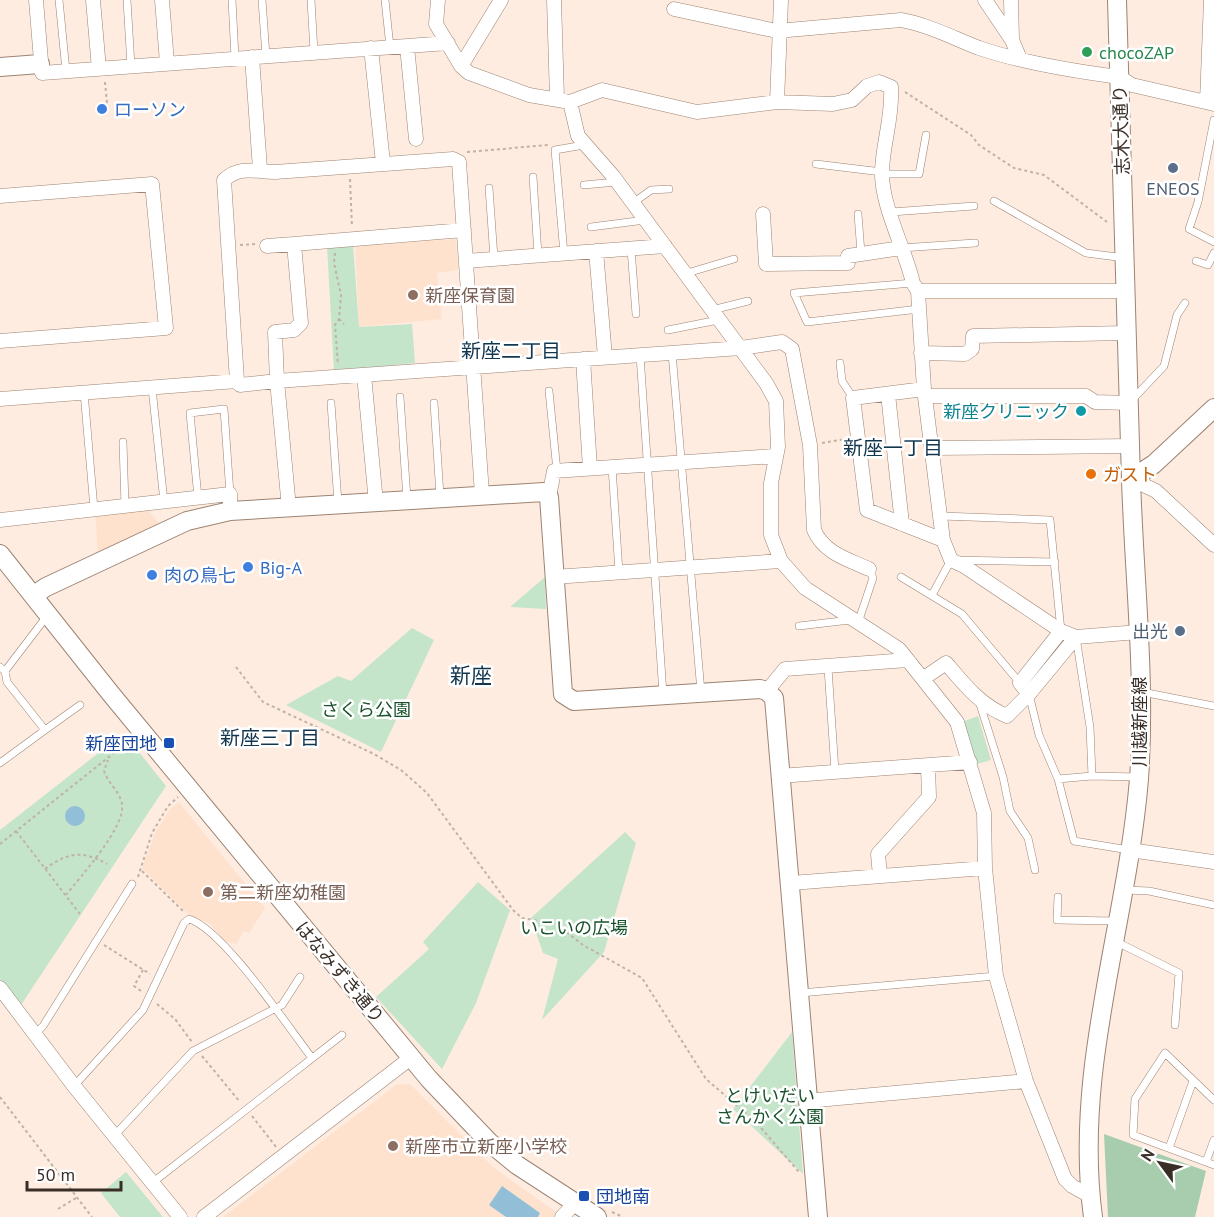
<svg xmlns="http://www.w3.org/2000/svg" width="1214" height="1217" viewBox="0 0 1214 1217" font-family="'PT Sans','Noto Sans JP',sans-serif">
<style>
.built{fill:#fee2ce}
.green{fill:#c4e5ca}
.forest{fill:#a7ccae}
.water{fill:#92bfd7}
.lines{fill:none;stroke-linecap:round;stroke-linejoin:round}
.lane-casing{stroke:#9d8371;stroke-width:8}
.street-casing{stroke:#9d8371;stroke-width:15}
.secondary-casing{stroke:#9d8371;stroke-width:20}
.path{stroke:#c1b1a7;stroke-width:2;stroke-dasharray:3 3;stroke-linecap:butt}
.lane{stroke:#fff;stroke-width:7}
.street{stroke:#fff;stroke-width:14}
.secondary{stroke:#fff;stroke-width:18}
.leisure-dot{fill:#2e9e5b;stroke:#fff;stroke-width:2}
.shop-dot{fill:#3f7fe0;stroke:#fff;stroke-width:2}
.service-dot{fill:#5c6f8a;stroke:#fff;stroke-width:2}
.education-dot{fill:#8d6e63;stroke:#fff;stroke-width:2}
.culture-dot{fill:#0f9aa8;stroke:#fff;stroke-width:2}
.food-dot{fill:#e8710a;stroke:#fff;stroke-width:2}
.transit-dot{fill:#1a4fb4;stroke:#fff;stroke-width:2}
.labels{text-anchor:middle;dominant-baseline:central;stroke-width:5;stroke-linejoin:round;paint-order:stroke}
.leisure-label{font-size:18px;fill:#27864d;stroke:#fff;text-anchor:start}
.shop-label{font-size:18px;fill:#366cbe;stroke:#fff;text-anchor:start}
.street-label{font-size:18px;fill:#392e26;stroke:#fff}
.service-label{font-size:18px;fill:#4e5e75;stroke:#fff}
.education-label{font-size:18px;fill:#785e54;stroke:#fff;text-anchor:start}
.culture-label{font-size:18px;fill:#0d838f;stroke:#fff;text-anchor:end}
.food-label{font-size:18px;fill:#c56008;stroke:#fff;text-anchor:start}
.park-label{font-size:18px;fill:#19522b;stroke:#fff}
.transit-label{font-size:18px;fill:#164399;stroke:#fff;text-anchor:end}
.neighbourhood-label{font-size:20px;fill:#13364f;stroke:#fff}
.quarter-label{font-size:21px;fill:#13364f;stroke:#fff}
</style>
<rect width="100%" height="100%" fill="#feece0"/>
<path class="built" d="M456 239 458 270 437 273 442 319 359 327 355 246Z
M146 507 161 526 98 555 95 510Z
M179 802 265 908 249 933 244 931 236 944 225 941 209 923 189 915 142 868 155 833 170 809Z
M410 1084 493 1167 559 1214 556 1217H223L396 1085Z"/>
<path class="green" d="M353 244 359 327 412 324 415 363 334 371 327 246Z
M545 577 546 609 510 607Z
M412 628 434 640 381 752 286 705 338 676 351 681Z
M978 716 991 760 977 764 962 722Z
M124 733 166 786 21 1005 0 979V830Z
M625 832 636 843 604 952 542 1020 558 959 543 953 531 918Z
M478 882 510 910 476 1003 442 1069 376 997 429 949 423 942Z
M792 1032 803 1174 733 1109Z
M126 1172 163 1217H120L101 1193Z"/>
<path class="forest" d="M1104 1134 1206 1171 1195 1217H1108Z"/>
<path class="water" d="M65 816a10 10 0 1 1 20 0a10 10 0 1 1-20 0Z
M502 1186 540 1213 538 1217H506L489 1205Z"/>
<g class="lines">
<g class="lane-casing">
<path id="lane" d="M59 0 66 71
M127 0 131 66
M232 0 235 58
M262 0 266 56
M311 0 314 52
M385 0 390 47
M1214 120 1198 202 1189 229 1214 242
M816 164 882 172
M882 174H919L926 135
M533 177 538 255
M584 185 616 182
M489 188 494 258
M994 201 1086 253 1125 258
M633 203 651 190 669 189
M891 212 974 206
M858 214 861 253
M591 227 645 220
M901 248 975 243
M631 249 636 314
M564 254 555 150 584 145
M1196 261 1208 265 1214 253
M684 274 734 259
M913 283 794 293 807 322 919 309
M712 310 748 301
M668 330 718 320
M672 353 701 692
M640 355 663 694
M840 363 842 381 853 398
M152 388 164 502
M549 391 557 471
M84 392 94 509
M400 397 407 499
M1132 400 1164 366 1177 315 1185 303
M331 403 338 503
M434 403 440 496
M123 442 125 506
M612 467 619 572
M198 498 190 413 224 409 230 494
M941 516 1050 520 1061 631
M901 577 962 614 1020 683
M932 595 951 560 1055 562
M858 623 873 578 869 569
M799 626 850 620
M1076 637 1090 727 1092 776 1139 777
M0 667 5 671 47 616
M828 668 835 771
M5 671 7 682 45 730 80 705
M1142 692 1214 706
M1029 694 1039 735 1058 779 1092 776
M979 701 1003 777 1010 811 1028 838 1035 870
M0 763 45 730
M1058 779 1074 841 1129 850
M1126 890 1149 891 1214 905
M1058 897 1057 920 1115 921
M1115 941 1179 973 1175 1025
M800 993 996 976
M35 1034 43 1026 132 884
M74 1086 143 1010 184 923 189 919C223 929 288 1027 312 1058
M1214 1100 1165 1053 1135 1099 1133 1135 1214 1165
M114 1136 193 1051 282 1005 300 977
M1169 1148 1193 1081
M1206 1162 1214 1140
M152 1183 342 1035"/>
</g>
<g class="street-casing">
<path id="street" d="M36 0 42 73 448 43
M93 0 99 69
M162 0 167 63
M438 0 436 24 461 66 469 73 529 95 570 102 602 90 697 112 777 102 833 104 852 100 867 86 879 82 891 87C893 116 883 142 882 171 881 206 905 248 913 283L918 291
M554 0 557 98
M985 0 1012 40 1020 59
M1011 0 1012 40
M674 9 777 31 901 20C929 25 953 38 979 48 1023 63 1073 71 1119 77L1132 85 1214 104
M407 46 416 139
M371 48 383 163
M252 57 260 169
M461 66 501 0
M570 102 578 136 613 176 766 383 776 401 778 447 771 483V535L781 561 805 588 899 649 957 722 984 813 985 868 996 976 1026 1081 1065 1179 1072 1186 1090 1196
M777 102 781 0
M1207 102 1211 0
M0 196 152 184 166 328 0 341
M763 214 766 264 848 263V256L901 248
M464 230 294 244 301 323 294 330 275 332 277 381 741 348 782 342 792 349 810 445 814 530C824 553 847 559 869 569
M267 246 294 244
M596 251 605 357
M466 261 665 246
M1126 291H918L924 389 943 540 951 560 964 566 1061 631 1076 637 1139 632
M921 353 965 354 972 349 973 336 1127 333
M583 359 590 468
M364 375 376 503
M924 389 853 398 867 510 943 540
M888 394 902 524
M925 396H1086L1095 402 1129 403
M0 399 237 381
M932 448 1131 446
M1131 479 1156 491 1214 545
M549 497 554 471 775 456
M289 508 277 381 240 385 237 381 224 180C240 165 256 172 275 172L453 159 459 162 482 494
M0 520 230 494V511
M554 577 781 561
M1061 631 1020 683 1029 694 1076 637
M924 678 946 663C964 684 980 705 1007 716L1029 694
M767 691 785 669 908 660
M779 776 970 762
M1130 850 1214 862
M880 876 878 854 929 797 928 766
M791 883 985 868
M0 988 74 1086 180 1217
M806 1101 1026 1081
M204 1217 412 1057
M562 1217 574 1204"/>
</g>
<g class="secondary-casing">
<path id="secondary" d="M0 67 40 64
M1131 479 1154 464 1214 408
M0 554 111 694 429 1079 489 1142 517 1165 597 1217
M34 595 46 587 187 521 230 511 544 492 549 497 563 694 574 701 760 689 767 691 774 698 818 1217
M1093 1217C1073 1069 1127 925 1139 779 1146 679 1134 578 1131 479 1127 319 1121 160 1117 0"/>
</g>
<path class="path" d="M105 82 107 103
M905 92 971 135 979 145 1014 168 1044 175 1107 222
M467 152 548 145
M350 179 352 227
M240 245 256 244
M335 253 334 263 341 295 339 319 335 325 338 365
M339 319 344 324
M822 443 846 439
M236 667 263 702 374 754 401 770 427 793 513 910 522 918 556 924 583 945 642 978 706 1079 755 1121 799 1172
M16 831 80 914
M0 844 130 740
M45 869C68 852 83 850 107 864
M142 871 183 911
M138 877 152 833 168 806 178 797
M66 895C80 877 126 827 122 804 120 792 108 783 104 771L108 760
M104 945 150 974
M141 991 134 986 143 970
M157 1004 175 1019 192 1042
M202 1056 240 1102
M0 1097 92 1217
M252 1116 276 1147
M58 1209 76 1198
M612 1212 623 1217"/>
<use href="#lane" class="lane"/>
<use href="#street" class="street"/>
<use href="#secondary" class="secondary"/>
</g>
<circle class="leisure-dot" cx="1087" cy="52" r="6"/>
<g class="shop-dot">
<circle cx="102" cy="109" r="6"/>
<circle cx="248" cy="567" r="6"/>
<circle cx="152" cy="575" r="6"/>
</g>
<g class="service-dot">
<circle cx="1173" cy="168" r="6"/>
<circle cx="1180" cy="631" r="6"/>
</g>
<g class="education-dot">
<circle cx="413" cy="295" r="6"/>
<circle cx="208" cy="892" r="6"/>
<circle cx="393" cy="1146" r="6"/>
</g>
<circle class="culture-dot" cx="1081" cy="411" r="6"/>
<circle class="food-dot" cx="1091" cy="474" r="6"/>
<g class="transit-dot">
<rect x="163" y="737" width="12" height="12" rx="3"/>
<rect x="578" y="1190" width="12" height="12" rx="3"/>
</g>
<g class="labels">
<g class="leisure-label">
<text x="1099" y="52">chocoZAP</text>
</g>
<g class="shop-label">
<text x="114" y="109">ローソン</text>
<text x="260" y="567">Big-A</text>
<text x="164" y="575">肉の鳥七</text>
</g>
<g class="street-label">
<text transform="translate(1121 130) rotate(-92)">志木大通り</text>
<text transform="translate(1139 722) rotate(-90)">川越新座線</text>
<text transform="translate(340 972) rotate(50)">はなみずき通り</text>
</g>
<g class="service-label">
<text x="1173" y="188">ENEOS</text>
<text x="1168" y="631" text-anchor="end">出光</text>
</g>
<g class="education-label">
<text x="425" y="295">新座保育園</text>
<text x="220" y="892">第二新座幼稚園</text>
<text x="405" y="1146">新座市立新座小学校</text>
</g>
<g class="culture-label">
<text x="1069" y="411">新座クリニック</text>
</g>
<g class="food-label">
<text x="1103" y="474">ガスト</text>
</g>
<g class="park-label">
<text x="366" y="709">さくら公園</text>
<text x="574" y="927">いこいの広場</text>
<text x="770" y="1095">とけいだい<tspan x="770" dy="21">さんかく公園</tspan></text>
</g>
<g class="transit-label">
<text x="157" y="743">新座団地</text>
<text x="596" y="1196" text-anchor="start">団地南</text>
</g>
<g class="neighbourhood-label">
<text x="511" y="351">新座二丁目</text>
<text x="893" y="448">新座一丁目</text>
<text x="270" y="738">新座三丁目</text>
</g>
<g class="quarter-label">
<text x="471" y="675">新座</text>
</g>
</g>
<g transform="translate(1160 1163) rotate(303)" stroke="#ffffff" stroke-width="4.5" paint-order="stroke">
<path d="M0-4.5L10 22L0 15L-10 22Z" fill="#392e26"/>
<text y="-9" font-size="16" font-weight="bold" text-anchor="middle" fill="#392e26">N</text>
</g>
<path d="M27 1181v9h94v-9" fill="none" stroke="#392e26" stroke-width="3"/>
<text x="36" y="1181" font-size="18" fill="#392e26" stroke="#ffffff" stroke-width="4.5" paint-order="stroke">50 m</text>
</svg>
